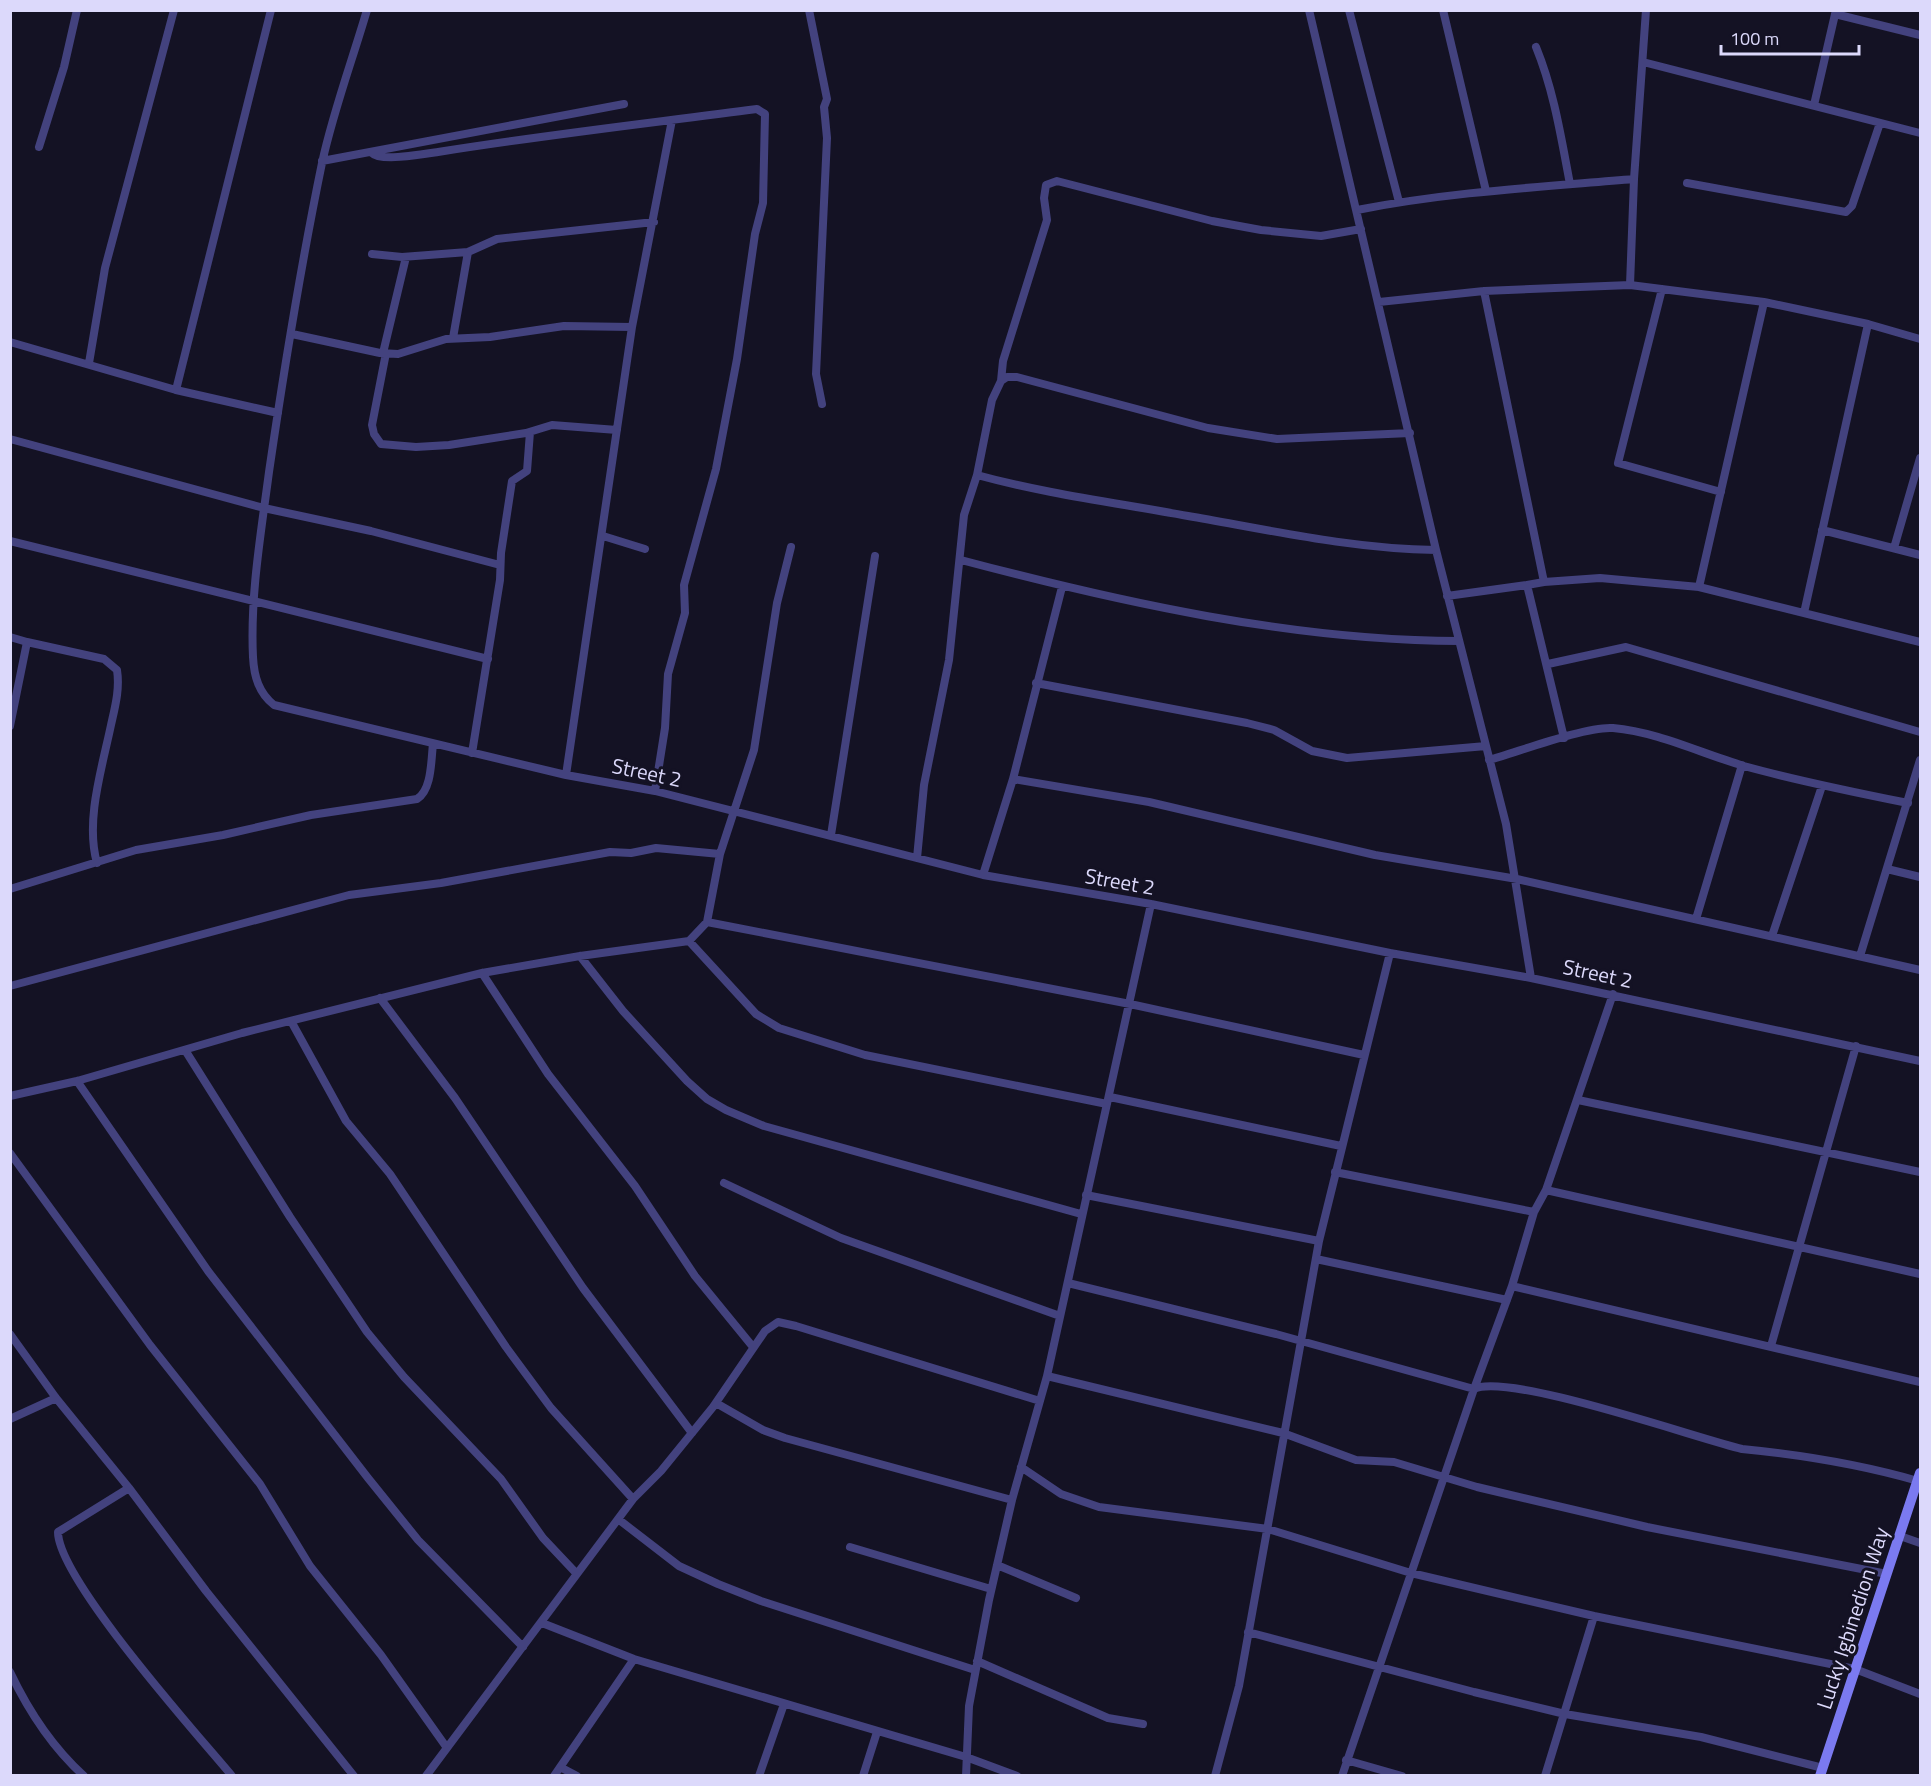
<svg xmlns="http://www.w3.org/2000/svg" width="1931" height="1786" viewBox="0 0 1931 1786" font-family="'Titillium Web',sans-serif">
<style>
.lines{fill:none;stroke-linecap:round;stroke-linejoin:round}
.street{stroke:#43427e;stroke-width:8}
.secondary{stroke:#7b7af0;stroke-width:10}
.labels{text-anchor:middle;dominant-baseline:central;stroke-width:6;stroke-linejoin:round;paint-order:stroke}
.street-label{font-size:21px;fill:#dcd9fb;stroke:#141224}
</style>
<rect width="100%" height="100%" fill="#141224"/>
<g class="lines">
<path class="street" d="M367 10C352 61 333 112 322 163 301 265 284 369 269 472 261 533 250 596 253 657 254 677 259 693 274 705L566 775 655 791 983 875 1151 904 1390 953 1531 978 1920 1061
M809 10 827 99 824 107 827 138 816 374 822 404
M1309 10 1436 550 1506 824 1531 978
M1349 10 1399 202
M1443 10 1486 191
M1835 14 1920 35
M1536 47C1554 91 1561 137 1570 184
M1643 62 1920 133
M1814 105 1836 10
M39 147 64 67 77 10
M372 153C380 162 425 154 438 152 544 135 651 123 757 109L765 114 763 203 755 234 737 359 716 469 684 585 685 613 668 674 665 728 655 791
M322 161 624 104
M1687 183 1846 212 1852 206 1880 123
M1357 210C1448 192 1541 187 1634 179
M372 254 402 257 468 252
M1630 285 1634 179 1646 10
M1662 289 1618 463 1721 492
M1484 291 1544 582 1600 578 1699 587 1920 642
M1379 302 1484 291 1630 285 1764 302 1699 587
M1764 302 1868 324
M632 327 672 120
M292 334 380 353 398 354 446 339 490 337 564 326 632 327 566 775
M453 338 468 252 497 239 654 222
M10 342 176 390 278 413
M383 353 406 257
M386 353 372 425 374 434 381 444 416 447 449 445 526 433 552 425 617 430
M89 363 105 268 174 10
M1001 381 1003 361 1047 220 1044 198 1046 185 1057 181 1212 221 1261 230 1321 236 1361 229
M176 390 271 10
M10 439 264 508 371 531 500 565
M977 475C1046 494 1118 503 1188 516 1269 530 1353 549 1436 550
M1822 530 1920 555
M603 536 645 549
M10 541 488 659
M1894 548 1920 458
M961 560C1119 602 1295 641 1459 641
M1544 582 1527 585 1564 738
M1447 596 1527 585
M1804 613 1868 324 1920 339
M10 637 27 642 10 726
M27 642 104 659 117 670C120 689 115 707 111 725 102 768 85 821 97 863
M1548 664 1626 647 1920 732
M1036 683 1247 723 1274 730 1312 751 1347 758 1486 746
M472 753 500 580 501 553 512 481 527 471 530 432
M1489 760C1518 752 1586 726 1613 728 1658 732 1700 753 1744 766 1798 781 1853 792 1908 803
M1013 779 1149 802 1375 855 1517 879 1920 970
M831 835 875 556
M917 858 924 785 949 660 964 515 977 475 992 400 1001 381 1007 377H1017L1208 428 1277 439 1410 433
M1887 869 1920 877
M983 875 1013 779 1062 587
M10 889 136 850 223 835 311 815 417 799C432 790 431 760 433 744
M1696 919 1742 765
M707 922 1130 1004 1364 1055
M1772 936 1822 786
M689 941 707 922 720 854 754 750 777 603 791 547
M580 956 623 1011 687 1081 707 1099 726 1110 764 1126 1081 1214
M1860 956 1920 760
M482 973 548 1074 635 1186 695 1276 753 1347
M10 986 349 895 441 883 610 852 631 853 656 848 720 854
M380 998 455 1098 583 1288 692 1433
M291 1021 346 1121 390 1174 506 1347 551 1408 633 1499
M185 1050 290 1217 367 1332 404 1377 501 1479 543 1538 576 1573
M77 1081 208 1271 368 1478 418 1540 523 1647
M10 1096 77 1081 242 1033 482 973 580 956 689 941 756 1014 779 1028 865 1055 1107 1104
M1110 1097 1341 1146
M1578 1100 1920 1172
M10 1153 150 1345 260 1484 310 1566 381 1655 447 1748
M1335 1172 1534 1212
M724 1183 841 1238 1060 1316
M1546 1190 1920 1274
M1086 1195 1319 1241
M1316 1259 1507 1300
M1068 1283 1276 1334 1474 1389C1507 1372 1696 1438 1742 1449 1803 1455 1859 1464 1918 1481
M1512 1286 1920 1382
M10 1334 56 1398 129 1488 206 1591 354 1776
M1771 1346 1856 1046
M1047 1376 1283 1433 1356 1460 1394 1462 1477 1487 1647 1527 1887 1574
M716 1403 763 1430 785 1438 1012 1500
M10 1419 56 1398
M1021 1467 1061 1494 1099 1507 1268 1529 1411 1573 1594 1616 1855 1669 1920 1694
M129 1488 58 1532C58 1579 197 1734 232 1776
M618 1519 679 1566 718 1584 761 1601 975 1670
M1900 1536 1920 1543
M850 1547 991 1589
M997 1565 1076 1598
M542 1623 634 1659 966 1757 1017 1776
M1248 1632 1474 1692 1565 1714 1701 1737 1823 1768
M977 1661 1108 1718 1143 1724
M10 1672C28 1710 52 1747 84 1776
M1346 1760 1402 1776
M560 1767 577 1776
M426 1776 633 1499 661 1471 713 1407 765 1331 778 1322 796 1326 1040 1401
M554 1776 634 1659
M759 1776 784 1704
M863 1776 877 1732
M966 1776 969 1706 989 1600 1012 1500 1047 1376 1151 904
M1215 1776 1239 1686 1319 1241 1390 953
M1342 1776 1474 1389 1512 1286 1534 1212 1546 1190 1613 994
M1545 1776 1594 1616"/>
<path class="secondary" d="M1820 1776 1920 1473"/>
</g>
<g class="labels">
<g class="street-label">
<text transform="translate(647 772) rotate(12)">Street 2</text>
<text transform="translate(1120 881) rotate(10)">Street 2</text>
<text transform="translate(1598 973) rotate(12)">Street 2</text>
<text transform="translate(1852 1618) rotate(-72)">Lucky Igbinedion Way</text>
</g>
</g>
<rect width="1931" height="1786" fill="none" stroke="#dcd9fb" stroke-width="24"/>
<path d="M1721 45v9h138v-9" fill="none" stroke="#dcd9fb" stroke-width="3"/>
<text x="1730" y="45" font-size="18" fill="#dcd9fb" stroke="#141224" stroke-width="4.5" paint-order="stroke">100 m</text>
</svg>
